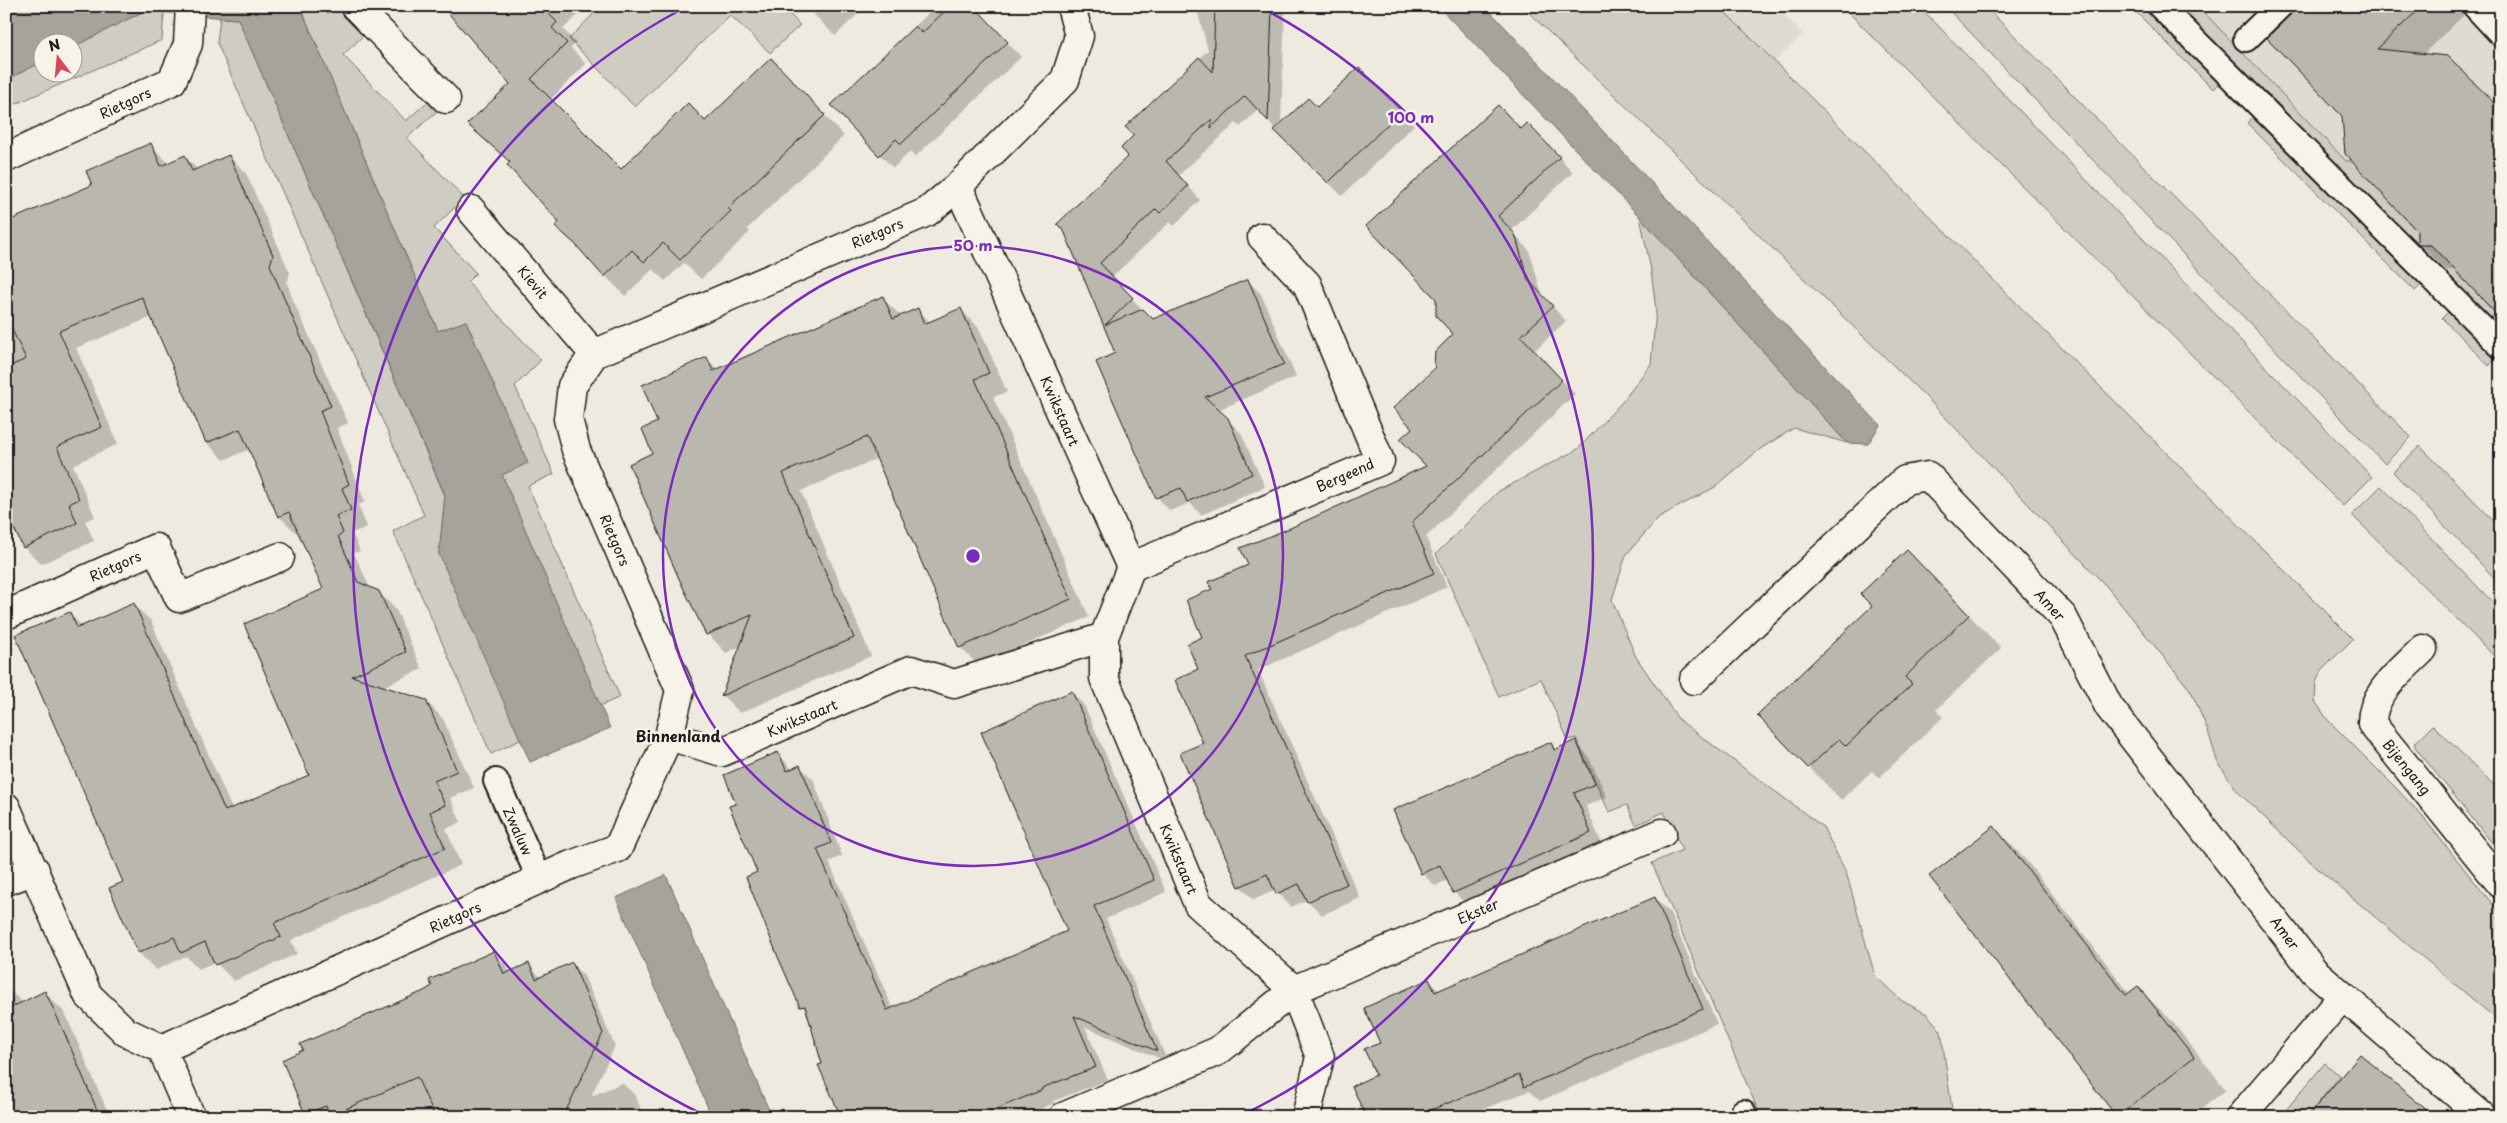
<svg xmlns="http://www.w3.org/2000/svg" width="2507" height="1123" viewBox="0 0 2507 1123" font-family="'Playpen Sans',sans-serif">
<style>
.built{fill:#dedbd1}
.green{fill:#cfccc3;stroke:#767470}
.water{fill:#a6a39d;stroke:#6f6d69}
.shadow{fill:#0003}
.building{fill:#bab7af;stroke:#1c1c1c}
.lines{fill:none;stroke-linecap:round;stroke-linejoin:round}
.lane-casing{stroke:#1c1c1c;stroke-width:28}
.street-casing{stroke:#1c1c1c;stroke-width:31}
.lane{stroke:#f7f3e8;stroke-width:24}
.street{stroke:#f7f3e8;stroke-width:28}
.ring{fill:none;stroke:#7b2cbf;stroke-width:2.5}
.labels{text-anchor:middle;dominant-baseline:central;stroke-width:5;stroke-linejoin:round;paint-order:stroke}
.street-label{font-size:14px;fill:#1c1c1c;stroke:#f7f3e8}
.neighbourhood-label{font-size:15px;font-weight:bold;fill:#1c1c1c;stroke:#f7f3e8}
.centre{fill:#7b2cbf;stroke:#f7f3e8;stroke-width:2.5}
.ring-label{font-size:15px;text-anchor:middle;font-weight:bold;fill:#7b2cbf;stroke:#f7f3e8;stroke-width:5;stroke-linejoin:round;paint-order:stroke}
</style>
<rect width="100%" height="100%" fill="#eeeae0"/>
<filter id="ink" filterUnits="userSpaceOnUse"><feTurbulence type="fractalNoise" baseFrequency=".02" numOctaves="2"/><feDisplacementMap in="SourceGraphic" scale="10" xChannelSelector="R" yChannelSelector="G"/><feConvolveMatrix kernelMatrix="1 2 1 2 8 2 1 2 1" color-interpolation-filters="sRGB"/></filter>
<g filter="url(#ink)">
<path class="built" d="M1682 6H1776L1803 34 1755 80Z
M2198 6H2501V323L2417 237 2352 161H2346Z"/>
<path class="green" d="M300 6H335L363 36 343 55 406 121 427 102 436 112 407 138 464 198 434 228 476 273 467 282 541 360 515 386 554 474 528 486 620 697 600 706 502 475 527 462 466 321 438 331Z
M601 6H782L800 25 770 53 730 15 635 107 569 39Z
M1522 6H1719L2353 639 2322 670 2316 682 2315 701 2327 719 2395 787 2422 816 2501 915V1023L2318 869 2238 792 2217 761 2208 731 2191 691 2107 587 1924 395Z
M1842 6H1919L2372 477 2343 506Z
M1945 6H1985L2411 437 2385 464Z
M2130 6H2143L2220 82 2213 89Z
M2174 6H2198L2346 161H2352L2417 231V237L2425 245H2431L2497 314 2496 320 2501 316V334Z
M144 11 164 13 162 40 6 108V80L42 62V72H72L73 47Z
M220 18 238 19 445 496 439 554 522 739 491 754 393 531 424 515 217 43Z
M2254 115 2423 283 2415 291 2247 123Z
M1640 217 1847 443 1794 428 1760 449 1715 487 1659 517 1626 555 1612 600 1636 657 1679 720 1823 827 1846 872 1875 976 1902 1001 1927 1014 1941 1031 1953 1117H1761L1652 863 1682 850 1664 812 1636 825 1627 805 1609 812 1576 738 1568 740 1541 679 1499 697 1436 554 1499 491 1578 449 1623 401 1651 364 1656 310 1651 270Z
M2450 310 2497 357 2489 366 2442 318Z
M2420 446 2501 528V585L2393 472Z
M2381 486 2501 611V663L2352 515Z
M2433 725 2501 792V854L2415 747 2416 742Z
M2325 1063 2340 1076 2307 1117H2280Z"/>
<path class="water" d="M6 6H300L438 331 466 321 528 463 502 475 610 728 530 762 439 554 445 495 238 19 144 11 73 47 72 42H42V62L6 80Z
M1438 6H1485L1880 425 1868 444 1847 443 1640 217Z
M666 875 772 1117H712L616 898Z"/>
<path class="shadow" d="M444 6H588L563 29 576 43 571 48 586 64 550 100 621 171 705 123 791 80 844 136 747 229 750 232 701 279 684 263 665 281 653 269 625 296 557 226 561 222 511 163 469 124 511 84Z
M806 6H866L835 36Z
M936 6H973L1021 57 915 157 910 152 893 168 832 105Z
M1196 6H1285L1281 125 1373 82 1414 125 1342 196 1276 130 1259 109 1240 127 1236 123 1179 175 1200 200 1174 226 1170 222 1112 277 1153 321 1247 280 1261 294 1296 377 1218 410 1241 433 1265 487 1201 515 1190 503 1170 511 1157 497 1117 354 1065 230 1130 156 1136 136 1127 127 1208 50Z
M2302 6H2456L2464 15 2422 55 2456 270H2446L2418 242 2419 230 2344 116Z
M1521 130 1541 138 1573 172 1511 231 1529 250 1542 295 1566 321 1534 351 1575 394 1426 537 1447 587 1258 670 1360 898 1322 915 1307 900 1291 907 1276 890 1253 900 1240 886 1204 744 1200 670 1204 637 1214 590 1249 566 1289 530 1428 467 1413 428 1454 334Z
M150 144 169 164 185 156 198 170 229 156 246 173 290 273 287 283 293 300 348 423 337 428 365 502 358 505 367 527 352 533 360 551 354 553 370 588 379 592 396 610 422 669 382 687 426 701 443 719 474 788 450 798 461 822 446 829 461 865 291 940 297 954 234 981 215 962 199 969 186 956 156 970 139 953 111 889 124 883 69 613 83 627 133 604 151 621 232 809 311 775 324 590 299 532 296 533 279 516 250 449 224 460 207 443 152 317 76 348 118 444 73 465 95 517 85 521 94 541 41 564 24 547 6 521V224L94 186Z
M882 298 902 317 918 310 930 322 961 310 979 328 1007 392 993 397 1089 617 978 665 960 647 878 458 801 491 871 656 740 713 722 695 741 646 726 653 708 634 654 454 659 423 706 358 718 370Z
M1907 551 2001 648 1936 710 1943 717 1879 778 1872 771 1841 800 1759 715 1874 606Z
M1072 693 1084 705 1166 892 1106 919 1168 1062 1085 1027 1108 1080 1053 1101 1054 1103 1023 1117H842L823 1064 809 1013 801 1006 738 805 778 753 792 770 800 767 813 779 842 856 829 862 893 1009 1069 931Z
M1575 742 1588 755 1607 797 1586 806 1603 847 1467 905 1454 892 1448 880 1435 886 1422 873 1550 744 1557 750Z
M1994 827 2026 860 2130 994 2138 988 2171 1020 2226 1090 2191 1117H2117Z
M1655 898 1670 913 1717 1024 1540 1101 1529 1091 1463 1117H1368L1378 1076 1381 1043 1429 980 1440 991Z
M494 953 506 965 510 973 528 964 541 978 572 964 584 976 615 1046 591 1096 622 1083 635 1095 644 1117H309L283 1061 424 992Z
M6 987 23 1003 45 993 65 1013 110 1117H6Z"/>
<path class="building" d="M442 6H541L557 22 552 28 567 43 531 79 621 169 688 103 705 121 771 58 825 115 728 208 731 211 680 260 663 243 644 262 632 250 604 277 575 244 555 226 559 222 507 165 510 162 467 124 510 84Z
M950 6H974L1008 42 901 144 896 139 879 156 831 105 915 26 922 33Z
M1215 6H1272L1268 121 1245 96 1211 128 1212 119 1166 161 1188 186 1160 213 1156 209 1100 263 1133 298 1105 325 1143 309 1153 319 1248 279 1284 364 1205 397 1228 418 1252 474 1187 502 1181 488 1156 498 1096 362 1115 353 1064 231 1057 224 1128 156 1121 148 1134 135 1125 127 1199 57 1213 72Z
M2299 6H2422L2377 49 2448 56 2501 110V319L2431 245H2420L2417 243V231L2345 154 2342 116 2267 38Z
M1359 67 1401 111 1328 183 1274 130 1308 98 1317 107Z
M1498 105 1521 129 1527 123 1560 157 1498 216 1515 234 1528 280 1553 306 1521 336 1562 380 1412 522 1434 573 1245 656 1347 884 1307 902 1299 884 1276 894 1267 874 1239 887 1180 753 1203 743 1175 680 1198 669 1187 644 1202 637 1186 600 1212 589 1208 582 1248 565 1240 548 1288 529 1426 466 1400 439 1412 428 1393 408 1436 367 1434 365 1435 352 1453 334 1436 316V299L1366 226Z
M151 143 161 166 185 155 192 171 229 155 273 255 270 265 277 282 331 406 320 411 349 484 342 488 351 510 336 516 343 533 338 536 358 582 379 591 406 652 352 676 426 700 457 771 434 781 445 805 430 812 445 848 274 923 281 937 215 965 205 942 181 953 174 937 138 953 109 888 123 882 15 635 70 612 77 628 134 603 225 811 309 775 244 624 323 589 289 512 278 517 240 429 206 443 142 297 59 331 102 427 57 447 79 499 69 504 77 523 23 548 6 510V368L26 359 6 317V222L92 185 86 171Z
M883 296 893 319 918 308 924 324 961 308 989 373 975 379 1071 599 959 648 867 437 783 473 854 638 721 696 752 615 706 635 681 583 629 464 652 453 642 429 657 422 642 385 707 357 713 371Z
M1907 550 1969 615 1905 677 1912 684 1846 746 1839 739 1808 768 1757 715 1872 606 1860 594Z
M1072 691 1154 880 1094 906 1157 1051 1074 1016 1096 1067 1042 1088V1090L977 1117H841L818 1065 822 1064 805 1006 800 1007 778 957 746 877 757 872 729 806 736 804 724 775 778 752 787 771 800 765 831 843 817 849 887 1010 1067 931 981 732Z
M1576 740 1595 784 1574 793 1591 833 1453 893 1440 865 1421 874 1393 810 1551 742 1554 750Z
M1994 826 2126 995 2138 986 2194 1057 2117 1117 1929 876Z
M1655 897 1703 1009 1524 1087 1519 1075 1413 1117H1366L1352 1086 1376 1075 1364 1049 1380 1043 1364 1008 1429 979 1435 992Z
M494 951 504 974 529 963 536 979 572 962 603 1033 563 1117H435L417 1077 330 1116 326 1106 305 1114 282 1060 303 1050 300 1044 424 991 432 986 429 980Z
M45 991 64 1032 100 1117H6V1010Z
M2360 1054 2435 1117H2307Z"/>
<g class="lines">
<g class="lane-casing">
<path id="lane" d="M2160 6 2501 346
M2475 6 2501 34
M2246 39 2280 6
M496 781 540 880
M1743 1112 1745 1117"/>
</g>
<g class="street-casing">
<path id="street" d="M355 6 446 99
M6 158 172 81 188 44 190 6
M958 186 1131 567 1104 637V678L1198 904 1294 990 1320 1057 1306 1117
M471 210 594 354
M1131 567 1380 461 1307 284 1262 237
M6 615 156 548 179 598 280 557
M2423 649C2403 670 2371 692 2372 724L2501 884
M1694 680 1905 480 1928 476 2063 617 2109 707 2314 971 2483 1117
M669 736 722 752 911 670 954 684 1104 637
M6 807 88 995 126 1032 162 1049 571 865 618 848 669 736 680 690 576 450 568 419 572 386 594 354 927 212 958 186 1065 80 1079 36 1071 6
M6 881 35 870
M162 1049 191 1117
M1063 1117 1218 1051 1294 990 1662 833
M2240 1117 2343 996"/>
</g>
<use href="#lane" class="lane"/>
<use href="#street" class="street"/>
</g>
</g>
<g class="ring">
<circle cx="973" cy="556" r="310"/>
<path d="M706 1116A620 620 0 0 1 682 9M1264 9A620 620 0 0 1 1240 1116"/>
</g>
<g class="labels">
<g class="street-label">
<text transform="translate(125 103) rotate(-25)">Rietgors</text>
<text transform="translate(877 233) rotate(-23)">Rietgors</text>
<text transform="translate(533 282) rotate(50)">Kievit</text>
<text transform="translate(1060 411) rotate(66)">Kwikstaart</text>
<text transform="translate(1345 475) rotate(-24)">Bergeend</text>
<text transform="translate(615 540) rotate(67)">Rietgors</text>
<text transform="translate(115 566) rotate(-24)">Rietgors</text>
<text transform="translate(2050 605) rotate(48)">Amer</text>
<text transform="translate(802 718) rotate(-23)">Kwikstaart</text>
<text transform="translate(2407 767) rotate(51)">Bijengang</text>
<text transform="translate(518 831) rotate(66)">Zwaluw</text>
<text transform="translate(1179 859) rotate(67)">Kwikstaart</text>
<text transform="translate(1478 911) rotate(-23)">Ekster</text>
<text transform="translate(455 917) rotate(-24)">Rietgors</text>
<text transform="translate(2285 933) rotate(53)">Amer</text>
</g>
<g class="neighbourhood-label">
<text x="678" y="735">Binnenland</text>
</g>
</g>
<circle cx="973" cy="556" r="8" class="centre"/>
<g class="ring-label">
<text x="1411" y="123">100 m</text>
<text x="973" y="251">50 m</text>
</g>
<rect width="2507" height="1123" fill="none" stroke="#f7f3e8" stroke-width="25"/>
<rect x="12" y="12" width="2482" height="1098" fill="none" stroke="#1c1c1c" stroke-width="2" filter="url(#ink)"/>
<g transform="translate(58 58) rotate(344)"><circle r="24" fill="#f7f3e8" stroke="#9f9d96"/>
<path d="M0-4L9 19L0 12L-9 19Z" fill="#d1495b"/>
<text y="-8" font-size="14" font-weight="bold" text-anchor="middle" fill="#1c1c1c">N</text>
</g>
</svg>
